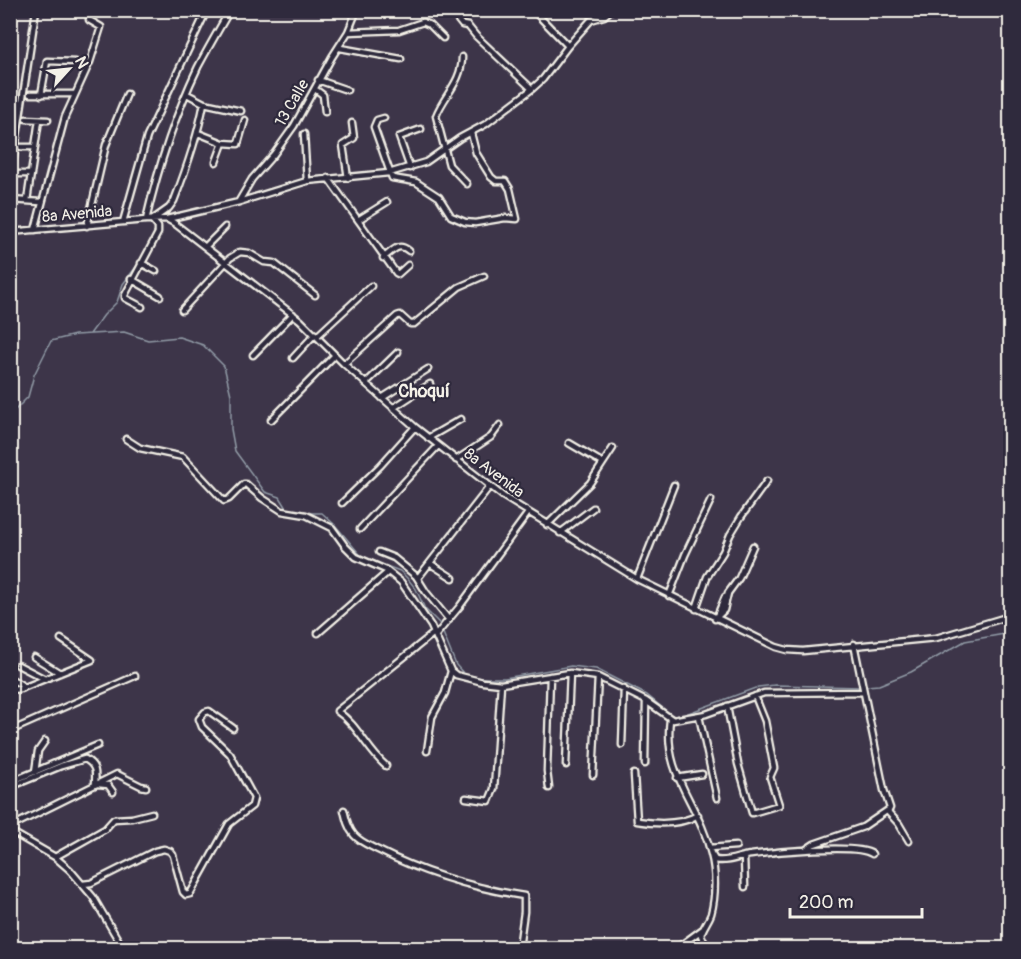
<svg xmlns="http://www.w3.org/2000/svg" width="1021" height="959" viewBox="0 0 1021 959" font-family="Pangolin,sans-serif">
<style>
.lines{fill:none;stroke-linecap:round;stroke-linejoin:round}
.stream{stroke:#919ba6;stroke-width:1.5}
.minor-casing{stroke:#f4f1e8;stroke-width:9}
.minor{stroke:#2f2a3d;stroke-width:4.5}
.labels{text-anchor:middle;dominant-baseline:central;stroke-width:4.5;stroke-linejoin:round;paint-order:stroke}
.street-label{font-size:16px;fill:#f4f1e8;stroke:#2f2a3d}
.neighbourhood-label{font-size:18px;font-weight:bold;fill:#f4f1e8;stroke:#2f2a3d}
</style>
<rect width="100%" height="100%" fill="#3d3549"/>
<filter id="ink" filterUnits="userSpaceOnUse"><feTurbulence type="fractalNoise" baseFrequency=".0167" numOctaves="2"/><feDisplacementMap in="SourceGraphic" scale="12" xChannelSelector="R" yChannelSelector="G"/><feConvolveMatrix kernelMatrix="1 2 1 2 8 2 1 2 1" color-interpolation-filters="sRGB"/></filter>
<g filter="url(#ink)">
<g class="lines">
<path class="stream" d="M149 246 155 231
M90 334 104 315 117 302 123 284 139 263
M10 415 28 397 34 375 51 341 75 335 124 332 148 340 179 337 203 345 224 366 231 395V429L235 451 265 492 280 497 288 510
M304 513H322L335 525 363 558
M367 559 400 571 407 578 416 589 425 609 439 623 456 665 464 674 481 678H505L571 666 596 669 647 695 675 718 758 687 775 685 861 687
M866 686 879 685 911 672 965 641 1010 633"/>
<g class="minor-casing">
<path id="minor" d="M450 10 462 25 468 26 476 36 532 89
M533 10 568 46
M348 32 399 30 423 22 430 25 443 38
M340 48 401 59
M462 57C462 82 444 95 436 116L449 165 467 184
M318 80 347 90
M315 89 323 95 325 112
M30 94H75
M187 94 204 103 241 111
M41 95 47 61 76 62
M384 118 377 120 374 127 392 178 416 182 439 197 451 216 465 222 475 223 505 218 517 219 510 189 505 181H496L491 177 476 153 471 133
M26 119 48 120
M198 133 223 143 238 144 245 120
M304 134 307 181
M21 147H35
M216 162 223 143
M410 168 399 137 421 129
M16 174H31
M328 178 396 273 398 274 408 265
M348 178 343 145 354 138 352 123
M10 183 36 10
M10 200 41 202
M27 201 39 120
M239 201 252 179 274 154 294 126 332 57 348 32 357 10
M167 219 239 202 307 181 389 173 426 162 460 138 486 124 532 89 543 79 568 46 591 20 604 16 611 10
M146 220C158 168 175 115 198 67 208 48 219 29 230 10
M358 220 387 202
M123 222 147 137 205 14
M87 226 106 145 127 94
M35 230 65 117 90 62 101 27 89 20V10
M10 232 146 220 167 219 174 223 300 320 344 364 415 427 504 497 637 579 776 647 787 650 803 651 936 638 1010 616
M206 246 225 227
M383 258C394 250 398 242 409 251
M141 263 156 271
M131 279 160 296
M142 307 125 298V295L158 233V227L152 220 169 208 174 201C186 170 198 135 204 103
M182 310 230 258 240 252 249 253 264 262 274 263 315 295
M317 336 371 286
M253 355 293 314
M293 358 315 334
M344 364 397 316 400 315 410 324H414L459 287 484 276
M366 383 398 352
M382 398 428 369
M393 408 430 384
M271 420 335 355
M428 438 461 419
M126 439 140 448 183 457 224 501 229 499 244 484H246L262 498 282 511 306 515 332 528 345 546 356 557 386 570 401 582 431 626 451 671 456 675 483 682 501 684 570 673 598 677 646 701 673 720 706 714 764 693 864 692
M569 443 603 463
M456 460 491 437 500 425
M342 503 380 466 415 427
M547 525 590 483 613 448
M360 529 438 446
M560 533 593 508
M379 552 394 558 416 576 426 592 449 620
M431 564 453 578
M418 578 490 486
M637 579 674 485
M669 596 685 555 711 500
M696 609 707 577 723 552 730 535 741 517 767 481
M717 616 725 597
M715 619 724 610 728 593 739 578 753 546
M318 633 388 572
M436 635 460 606 528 513
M854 644 884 790 890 808 888 812 899 824 909 841
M34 657 60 673
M18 665 45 679
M10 678 25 687
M10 690 20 689 92 660 61 639
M727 706 738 764 752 813 779 805 770 777 774 768 765 721 755 696
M699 716 717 798
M670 719C663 777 699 802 711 854 716 872 716 896 711 914 708 922 703 927 701 935L707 948
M10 731 135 676
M622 745 624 689
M427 751 432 717 445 693 451 671
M645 764 646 701
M566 765 570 673
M386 766C367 750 358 725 337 711L434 633
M35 772 38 751 45 741
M634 774 637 821C656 824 681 825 698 815
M593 775 598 677
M677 778 702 774
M10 782 98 745
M98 784 108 785 113 792
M10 787 61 766 85 759C96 765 96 772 95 784
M549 788 547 771 550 676
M466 798 489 801 494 789 501 684
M344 810C346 819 348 828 354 835 360 842 370 846 378 850 423 873 474 888 524 896V912L519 948
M10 827 117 774 141 786 146 787
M10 831 55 857 70 870 93 897 123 948
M709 848 736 846
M805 850 814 844 863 827 888 810
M712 855 715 860C728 863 739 856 751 855 773 852 858 843 872 854
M744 856 745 887
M55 857 105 829 114 819 132 818 152 813
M83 884 91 883 155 851 164 849 170 851 173 855 183 892 186 895 190 894 229 824 252 806 254 798 230 754 202 727 199 719 205 712 209 711 233 728
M677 948 703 929"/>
</g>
<use href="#minor" class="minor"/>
</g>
</g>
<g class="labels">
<g class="street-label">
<text transform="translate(292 103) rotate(-60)">13 Calle</text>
<text transform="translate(77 214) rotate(-5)">8a Avenida</text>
<text transform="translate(494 473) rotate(37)">8a Avenida</text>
</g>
<g class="neighbourhood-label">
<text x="424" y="391">Choquí</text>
</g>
</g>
<rect width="1021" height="959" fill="none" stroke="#2f2a3d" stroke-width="36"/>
<rect x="18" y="18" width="985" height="923" fill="none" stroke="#f4f1e8" stroke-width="2" filter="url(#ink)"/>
<g transform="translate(69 69) rotate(63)" stroke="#2f2a3d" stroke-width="4.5" paint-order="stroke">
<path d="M0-4.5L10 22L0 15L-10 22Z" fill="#f4f1e8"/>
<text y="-9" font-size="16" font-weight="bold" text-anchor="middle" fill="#f4f1e8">N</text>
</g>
<path d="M790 908v9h132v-9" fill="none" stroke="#f4f1e8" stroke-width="3"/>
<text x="799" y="908" font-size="18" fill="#f4f1e8" stroke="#2f2a3d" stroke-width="4.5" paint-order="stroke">200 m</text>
</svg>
